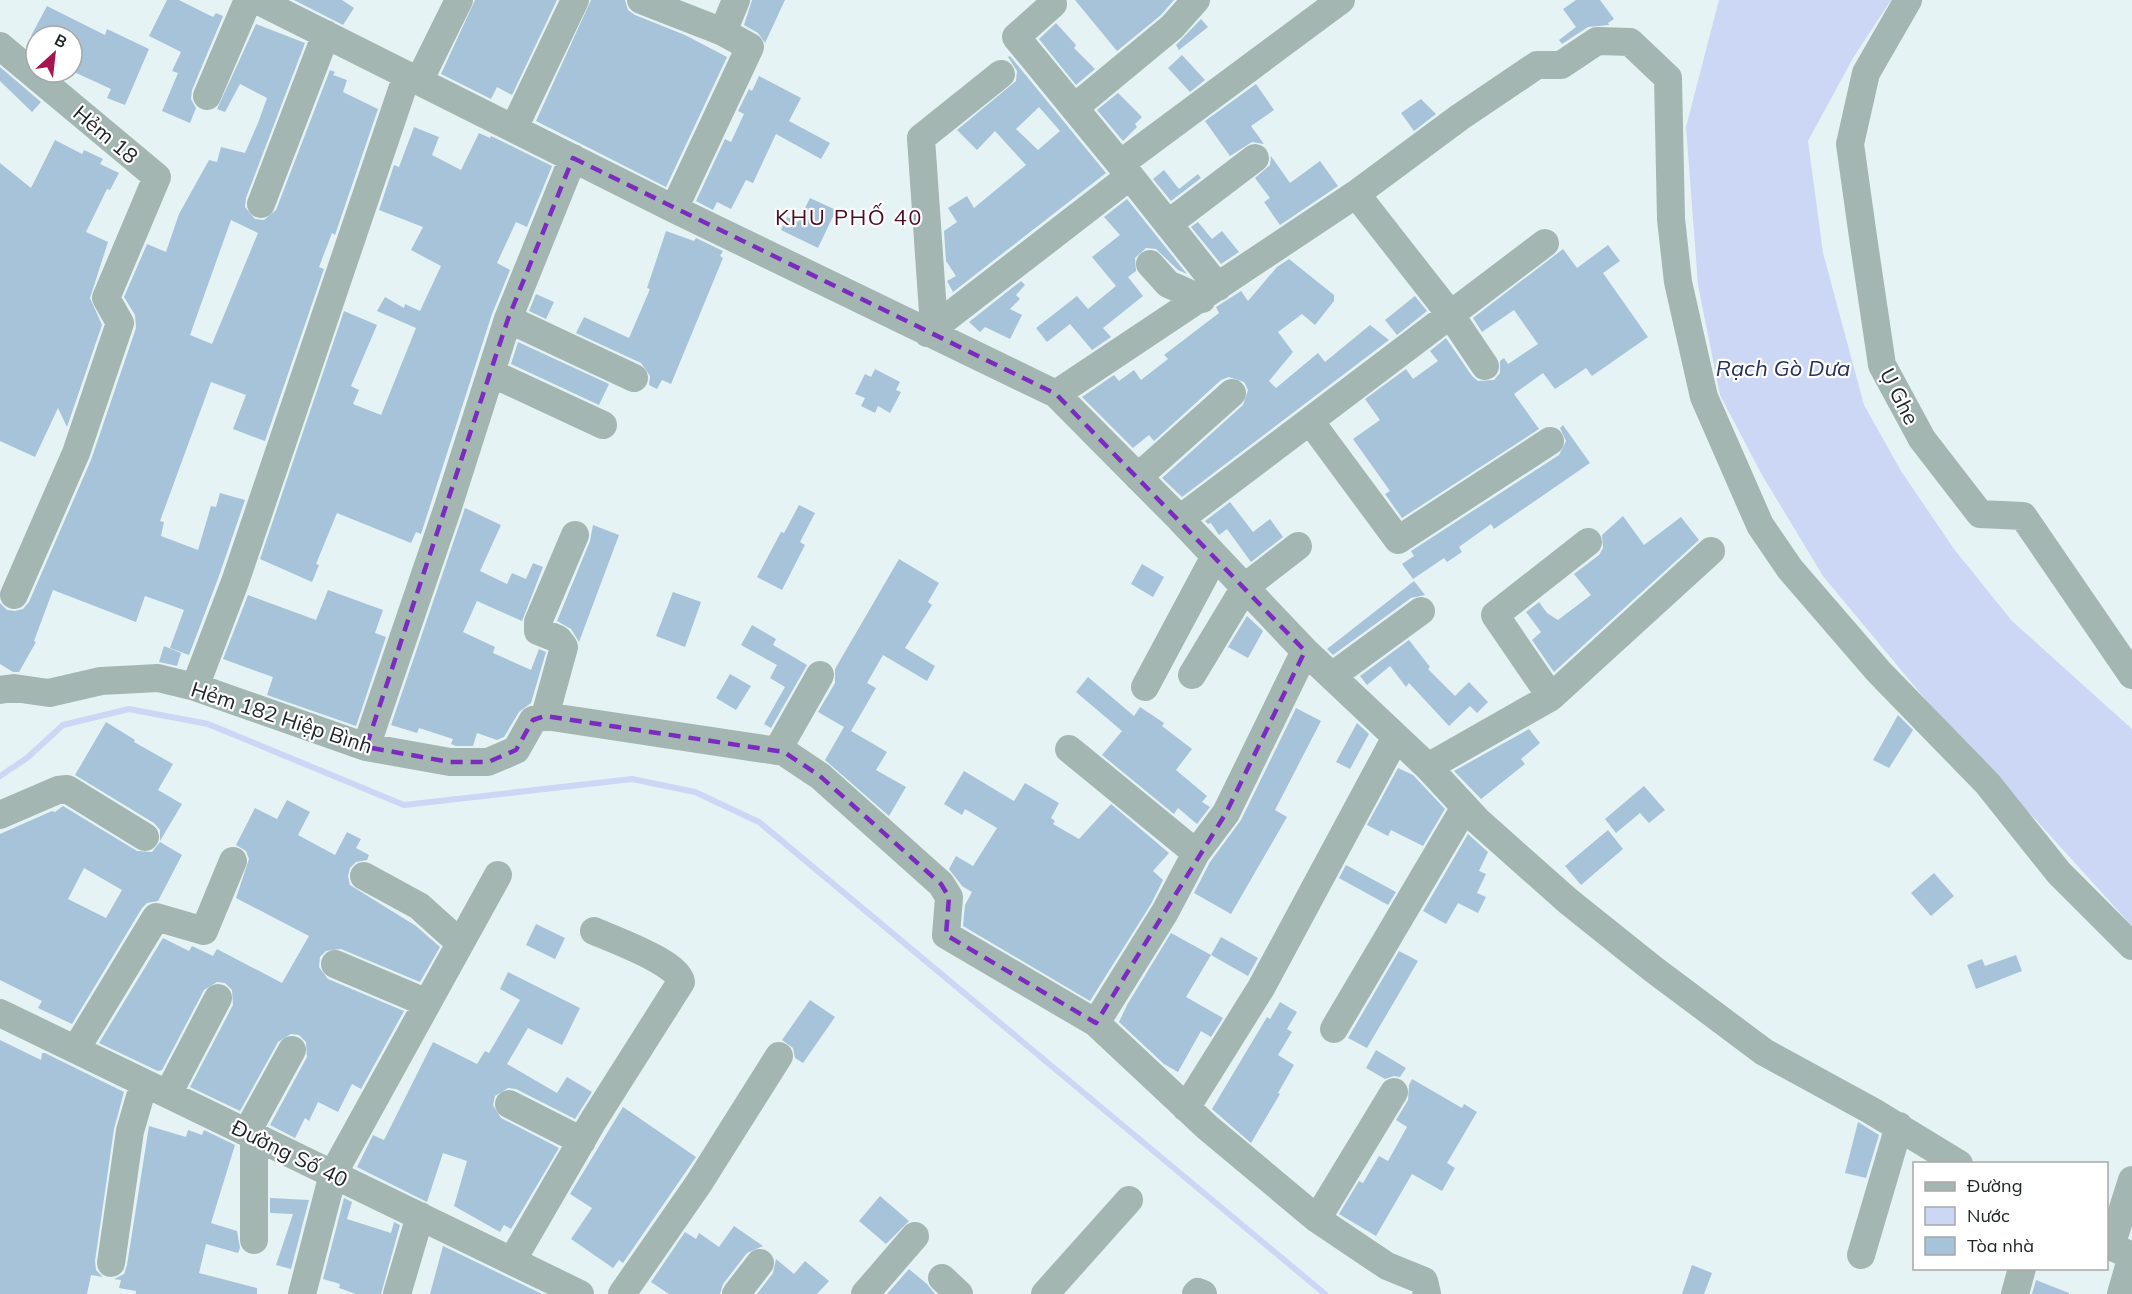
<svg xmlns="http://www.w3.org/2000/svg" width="2132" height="1294" viewBox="0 0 2132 1294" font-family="Mulish,sans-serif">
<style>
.water{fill:#ccd6f5}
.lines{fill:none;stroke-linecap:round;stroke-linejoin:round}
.stream{stroke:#ccd6f5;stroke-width:6}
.building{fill:#a6c3da;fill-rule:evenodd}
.minor{stroke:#a4b6b2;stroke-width:28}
.marked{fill:none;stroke:#7b2cbf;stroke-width:4.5;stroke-dasharray:12 8;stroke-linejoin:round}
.labels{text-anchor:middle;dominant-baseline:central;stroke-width:4.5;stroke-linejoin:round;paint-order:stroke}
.street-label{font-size:21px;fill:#202526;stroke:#fff}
.neighbourhood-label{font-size:22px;letter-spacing:1.5px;fill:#4f0b24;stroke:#fff}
.water-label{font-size:22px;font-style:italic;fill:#28315b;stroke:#fff}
</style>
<rect width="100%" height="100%" fill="#e6f3f5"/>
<path class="water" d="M1719 0H1891L1853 58 1808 141 1823 253 1864 405 1901 471 1954 549 2012 621 2132 729V926L2037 821 1965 747 1823 576 1762 475 1720 395 1698 285 1686 127Z"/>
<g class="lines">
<path class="stream" d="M0 776 27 758 63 725 129 709 208 724 404 805 632 779 695 792 759 822 1325 1294"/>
</g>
<path class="building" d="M167 0H179L213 17 216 13 223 16 192 90 191 99 196 108 190 123 162 111 178 73 172 71 181 52 149 36Z
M294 0H342L354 8 343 25Z
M475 0H557L512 95 497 87 491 99 441 74Z
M591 0H625L628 10 635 15 685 35 727 57 666 187 536 121Z
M752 0H785L765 43 758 33 744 25Z
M1075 0H1174L1161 15 1117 51Z
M1576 0H1600L1614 19 1608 23 1609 25 1588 27 1562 44 1559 40 1576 27 1563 9Z
M47 6 105 35 107 29 149 49 125 105 107 98 111 89 72 71V36H31Z
M1201 19 1208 27 1179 50 1176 45Z
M1056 23 1076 45 1074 48 1095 69 1076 85 1039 39Z
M256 24 305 43 246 198 245 207 255 219 264 220 276 210 330 70 335 72 333 75 347 80 343 92 378 109 335 235 332 233 319 267 324 269 265 441 233 429 246 395 211 382 160 521 164 522 161 536 198 550 211 506 216 507 220 493 245 500 219 576 189 655 170 648 184 610 145 596 136 622 53 590 34 641 36 642 19 672H13L0 664V603L7 610 15 611 23 609 29 602 91 460 136 328 135 315 124 297 147 244 166 252 179 214 209 160 217 162 221 147 245 153 258 123 267 98 240 84 225 112 217 109ZM231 220 258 233 212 344 190 335Z
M1182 55 1205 80 1190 92 1168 68Z
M1010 56 1106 173 953 292 947 281 956 276 946 261 944 231 957 222 948 208 967 196 974 208 1026 165 995 131 977 150 957 130 1016 81 1017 71 1008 57ZM1039 107 1060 131 1038 150 1016 129Z
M0 67 41 102 32 112 0 81Z
M759 76 801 98 789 121 830 143 821 159 776 134 753 183 746 180 731 209 717 202 713 210 696 201 725 139 731 142 744 114 738 111 749 89 752 91Z
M1256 84 1274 110 1251 126 1264 144 1252 142 1230 156 1205 121Z
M1118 93 1142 117 1135 124 1137 127 1123 141 1097 110Z
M1421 99 1436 114 1414 131 1401 113Z
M414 127 439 137 432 155 461 170 479 133 490 138 491 136 552 166 527 227 516 222 497 263 510 270 492 314 421 534 416 532 411 543 337 513 316 564 319 565 312 582 260 559 344 311 377 325 351 386 359 390 353 404 381 415 416 328 377 311 385 297 404 308 405 304 420 311 441 266 411 250 423 227 379 210 394 165 399 167Z
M55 140 82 154 84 150 103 159 100 164 119 173 110 190 107 189 86 232 108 242 90 298 102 325 67 427 58 408 35 457 0 441V163L31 188Z
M1271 156 1290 183 1320 161 1338 186 1280 225 1264 202 1270 198 1255 178 1270 165Z
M1164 170 1179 189 1198 174 1201 178 1171 201 1153 179Z
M810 198 836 210 818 248 781 230 787 217 798 222Z
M1127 199 1187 274 1178 270 1156 249 1146 248 1135 258 1136 271 1128 277 1143 296 1103 328 1111 337 1092 350 1070 324 1047 342 1036 328 1077 296 1088 309 1116 286 1092 257 1120 235 1104 217Z
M1198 222 1212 239 1222 231 1239 252 1221 264 1191 227Z
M666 231 694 241 696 238 723 251 720 256 723 258 671 384 662 380 657 389 649 385 650 376 641 363 576 333 584 317 629 338 650 289 647 288Z
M1608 245 1620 261 1603 273 1648 337 1592 376 1586 368 1555 389 1543 373 1514 394 1539 429 1402 518 1385 494 1390 491 1353 439 1380 420 1365 399 1406 369 1413 379 1438 361 1430 351 1446 338 1472 376 1478 381 1494 380 1500 373V361L1504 358 1508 364 1538 344 1514 310 1482 332 1473 318 1563 249 1577 268Z
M1289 259 1334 295V301L1315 325 1302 314 1278 332 1293 352 1269 381 1276 388 1318 353 1325 362 1370 325 1389 340 1182 497 1162 478 1243 405 1248 390 1244 382 1229 377 1221 380 1154 441 1149 435 1133 448 1082 397 1114 375 1119 381 1134 370 1141 380 1168 359 1164 355 1219 313 1216 307 1241 291 1248 301 1277 267Z
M1021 281 1025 285 1016 295 1020 299 1010 309 1022 315 1010 339 985 327 980 332 969 322Z
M536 294 554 302 546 319 529 311Z
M1415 296 1427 311 1397 335 1385 320Z
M518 342 609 384 599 405 511 364Z
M875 369 900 382 896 390 901 392 890 413 878 406 875 413 861 406 865 398 855 394 865 374 871 377Z
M1563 425 1590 463 1494 529 1491 524 1459 547 1462 552 1447 562 1444 558 1413 579 1402 564 1414 556 1411 551 1559 455 1566 441 1560 428Z
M1230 502 1253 532 1270 519 1283 537 1251 562 1227 529 1219 535 1211 523 1208 524 1205 521Z
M799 505 815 513 800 542 805 545 782 590 757 577 781 532 784 533Z
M465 508 501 525 480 571 507 584 512 573 526 579 533 563 543 567 522 621 477 601 463 632 495 647 493 653 531 670 539 649 546 652 531 703 519 712 504 737 497 740 477 733 473 746H456L451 744 453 739 419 728 417 733 391 725Z
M1623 516 1644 545 1681 517 1699 540 1554 672 1532 640 1541 632 1526 612 1539 602 1547 613 1558 620 1591 595 1574 574 1599 555 1603 548 1602 535Z
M593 525 619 535 579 642 571 629 557 621 590 541Z
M899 559 939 583 928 602 932 605 905 648 935 666 927 681 883 655 867 683 876 688 851 731 887 752 876 770 906 787 889 816 825 760 844 727 818 712 835 683V669Z
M1142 564 1164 577 1153 597 1131 584Z
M1414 581 1425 595 1411 598 1333 655 1327 649Z
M328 590 383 610 375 633 386 637 356 726 267 695 273 677 223 659 248 595 316 620Z
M673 592 701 602 685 647 656 636Z
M1247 616 1263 631 1248 658 1228 647Z
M752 625 776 639 773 645 807 665 771 728 764 724 785 687 770 678 777 665 741 645Z
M1409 640 1430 667 1428 669 1455 696 1469 682 1488 702 1477 713 1470 706 1449 726 1409 683 1406 687 1390 666 1367 685 1360 676Z
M164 646 181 653 177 666 159 662Z
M730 674 751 686 736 710 716 698Z
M1088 677 1134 716 1140 707 1164 723 1162 726 1192 749 1176 770 1207 796 1202 802 1210 807 1197 824 1178 808 1174 814 1102 755 1122 731 1076 692Z
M1296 708 1321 721 1275 810 1287 817 1231 914 1194 893 1210 862 1241 820Z
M1898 715 1913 730 1889 768 1873 760Z
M106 722 135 740 134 742 173 764 158 790 182 804 160 841V830L154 823 75 775Z
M1357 723 1369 734 1350 769 1336 762Z
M1529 729 1540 743 1521 759 1525 764 1481 799 1454 771Z
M1398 768 1413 775 1445 809 1423 846 1391 830 1388 836 1367 825Z
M964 771 1014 801 1025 783 1059 803 1051 818 1055 821 1053 824 1079 839 1111 804 1169 853 1153 871 1163 880 1151 904 1090 1001 963 926 965 905 972 892 962 886 949 869 956 856 973 866 997 828 965 809 962 815 944 804Z
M1644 786 1665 810 1649 823 1640 813 1616 833 1605 819Z
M287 800 310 812 298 835 335 855 347 832 361 839 356 848 369 855 367 860 356 862 350 868 348 876 350 885 416 926 440 947 420 982 341 949 326 951 320 957 319 967 328 979 404 1011 361 1089 352 1084 338 1112 318 1102 309 1121 305 1118 295 1138 270 1125 307 1057 306 1042 299 1035 291 1034 278 1042 240 1111 190 1087 233 1005 232 990 225 983 217 982 204 990 162 1070 158 1071 99 1043 163 938 189 951 192 946 213 956 217 949 282 983 309 936 236 898 249 859 246 851 236 845 255 808 277 819Z
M63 806 137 851 152 852 160 842 182 855 158 901 147 903 142 908 72 1024 38 1008 42 1001 0 980V834L52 811 55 812ZM84 868 122 890 106 918 68 899Z
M1608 830 1623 849 1581 885 1565 866Z
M1468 834 1488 852 1479 871 1486 874 1477 893 1486 897 1478 913 1458 903 1446 924 1423 911Z
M1346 865 1396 892 1388 905 1339 878Z
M1934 873 1954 896 1931 916 1911 893Z
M536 924 565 938 555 959 526 945Z
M1171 933 1211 955 1186 997 1223 1018 1211 1037 1201 1031 1178 1072 1164 1064 1119 1022 1127 1005Z
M1221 937 1258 958 1248 976 1211 955Z
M1399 951 1418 961 1367 1048 1348 1038Z
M2016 955 2022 971 1976 989 1967 965 1982 959 1985 966Z
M508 972 580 1008 562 1045 528 1028 507 1064 557 1093 567 1077 592 1092 575 1119 516 1089 508 1088 495 1096 493 1105 501 1118 559 1148 511 1229 504 1225 500 1232 454 1206 467 1161 443 1153 427 1202 357 1167 373 1135 384 1140 433 1042 477 1064 485 1051 489 1053 520 1000 500 989Z
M810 1000 835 1017 803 1063 795 1058 793 1048 782 1040Z
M1280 1002 1297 1012 1287 1029 1292 1032 1278 1055 1294 1065 1278 1093 1280 1094 1251 1143 1212 1109 1267 1017 1270 1019Z
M0 1040 41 1060 42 1053H45L124 1092 114 1129 95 1261 96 1270 103 1277 91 1275 87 1294H0Z
M1376 1050 1406 1068 1400 1077 1394 1076 1385 1079 1366 1068Z
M1412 1079 1462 1108 1464 1104 1477 1112 1447 1163 1455 1168 1442 1191 1412 1174 1376 1236 1339 1214 1359 1181 1363 1183 1379 1156 1388 1161 1407 1127 1396 1120 1408 1100 1409 1085Z
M623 1107 696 1157 623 1263 619 1260 613 1268 571 1239 592 1208 570 1194Z
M1858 1122 1879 1135 1866 1178 1845 1173Z
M149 1126 186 1137 188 1130 202 1135 204 1130 235 1145 211 1223 237 1231 240 1248 238 1253 206 1244 199 1273 257 1288V1294H136V1291L119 1288 121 1280 114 1279 124 1274 127 1265Z
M880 1196 909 1221 886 1244 859 1221Z
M270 1198 309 1200 291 1269 276 1265 293 1214 270 1213Z
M344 1198 352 1202 347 1219 391 1233 394 1222 400 1225 381 1294H356L339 1288 340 1284 323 1279Z
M734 1226 763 1246 747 1253 723 1284 720 1294H669L651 1282 685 1232 696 1239 699 1233 719 1247Z
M443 1246 542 1294H430Z
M776 1259 794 1274 805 1261 829 1281 817 1294H757L773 1273Z
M1692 1265 1712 1273 1704 1294H1682Z
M909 1269 927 1284 935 1294H887Z
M2036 1280 2069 1293V1294H2032Z"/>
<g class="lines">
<path class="minor" d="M257 0 674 209 1056 394 1180 519 1305 651 1428 767 1478 821 1568 901 1653 969 1764 1052 1872 1111 1959 1164
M641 0 723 32 750 47 674 209
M1908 0 1866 73 1850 144 1863 237 1882 365 1922 439 1980 514 2023 516 2132 675
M723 32 736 0
M0 46 157 177 106 298 120 323 76 453 14 595
M419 81 459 0
M207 96 248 0
M1074 108 1172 27 1196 0
M514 128 575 0
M1120 164 1341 0
M1130 176 1218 287
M1356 194 1450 314 1485 366
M261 204 326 34
M1168 224 1255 158
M1150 264 1168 284 1202 299
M508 319 634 378
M934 327 921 138 1001 74
M927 333 1130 176 1016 37 1053 4
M491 373 603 425
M1056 394 1356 194 1460 117 1537 65H1561L1597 41 1630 42 1668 78 1671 219 1678 282 1704 397 1760 525 1790 569 1879 672 1987 783 2059 873 2132 946
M1310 421 1398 540 1550 441
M1138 477 1232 393
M1180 519 1545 243
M1192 675 1245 587 1298 546
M1332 676 1421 611
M195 687 235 582 407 75
M1145 687 1215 556
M0 690 14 688 49 693 101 681 158 678 195 687 366 747 450 762H488L516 750 533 720 545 716 784 752 820 776 941 884 949 897 946 935 1096 1023 1207 1127 1317 1219 1387 1266 1424 1281 1427 1294
M1551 697 1495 615 1588 542
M545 716 564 647 558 639 538 631V622L575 535
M366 747 448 507 508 319 573 158
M1069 749 1196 853
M777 751 820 675
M1428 767 1551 697 1711 551
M0 815 58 790 67 789 145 837
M364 876 419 906 459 942
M335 964 427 1003
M0 1013 580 1294
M1096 1023 1165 912 1196 853 1226 813 1305 651
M1334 1029 1465 807
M76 1049 156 917 204 931 233 861
M168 1094 218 998
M509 1104 582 1141
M1186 1108 1261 988 1396 737
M247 1132 292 1050
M1317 1219 1394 1092
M254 1240V1136
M2106 1244 2132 1256 2121 1294
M2111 1246 2132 1180
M1861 1255 1899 1126
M512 1261 593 1121 681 982C679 963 612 939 594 931
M111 1263 130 1131 144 1083
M942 1278 959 1294
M302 1294 333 1174 498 875
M397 1294 420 1216
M622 1294 699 1183 779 1056
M736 1294 760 1263
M865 1294 915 1236
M1045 1294 1129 1200
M1196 1294 1198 1292 1203 1294
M2015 1294 2022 1268"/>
</g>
<path class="marked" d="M573 158 1056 394 1305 651 1226 813 1096 1023 946 935 949 897 941 884 820 776 784 752 545 716 533 720 516 750 488 762H450L366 747 508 319Z"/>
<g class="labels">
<g class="street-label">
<text transform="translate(106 134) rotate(40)">Hẻm 18</text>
<text transform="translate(1900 396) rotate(63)">Ụ Ghe</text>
<text transform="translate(282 717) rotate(18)">Hẻm 182 Hiệp Bình</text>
<text transform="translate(290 1153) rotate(26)">Đường Số 40</text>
</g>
<g class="neighbourhood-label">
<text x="849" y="217">KHU PHỐ 40</text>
</g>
<g class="water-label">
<text x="1783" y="368">Rạch Gò Dưa</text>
</g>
</g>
<rect x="1913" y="1162" width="195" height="108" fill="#ffffff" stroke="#a6a8a8" stroke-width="1.5"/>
<rect x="1925" y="1182" width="30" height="9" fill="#a4b6b2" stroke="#a6a8a8" stroke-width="1.5"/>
<text x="1967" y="1192" font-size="18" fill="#202526">Đường</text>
<rect x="1925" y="1207" width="30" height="18" fill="#ccd6f5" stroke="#a6a8a8" stroke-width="1.5"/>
<text x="1967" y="1222" font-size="18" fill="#202526">Nước</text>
<rect x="1925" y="1237" width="30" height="18" fill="#a6c3da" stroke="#a6a8a8" stroke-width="1.5"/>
<text x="1967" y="1252" font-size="18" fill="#202526">Tòa nhà</text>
<g transform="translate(54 54) rotate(27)"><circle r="28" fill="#ffffff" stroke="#a6a8a8" stroke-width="1.5"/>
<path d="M0-4.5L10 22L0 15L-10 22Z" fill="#a71450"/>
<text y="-9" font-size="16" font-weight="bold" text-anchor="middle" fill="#202526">B</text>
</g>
</svg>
